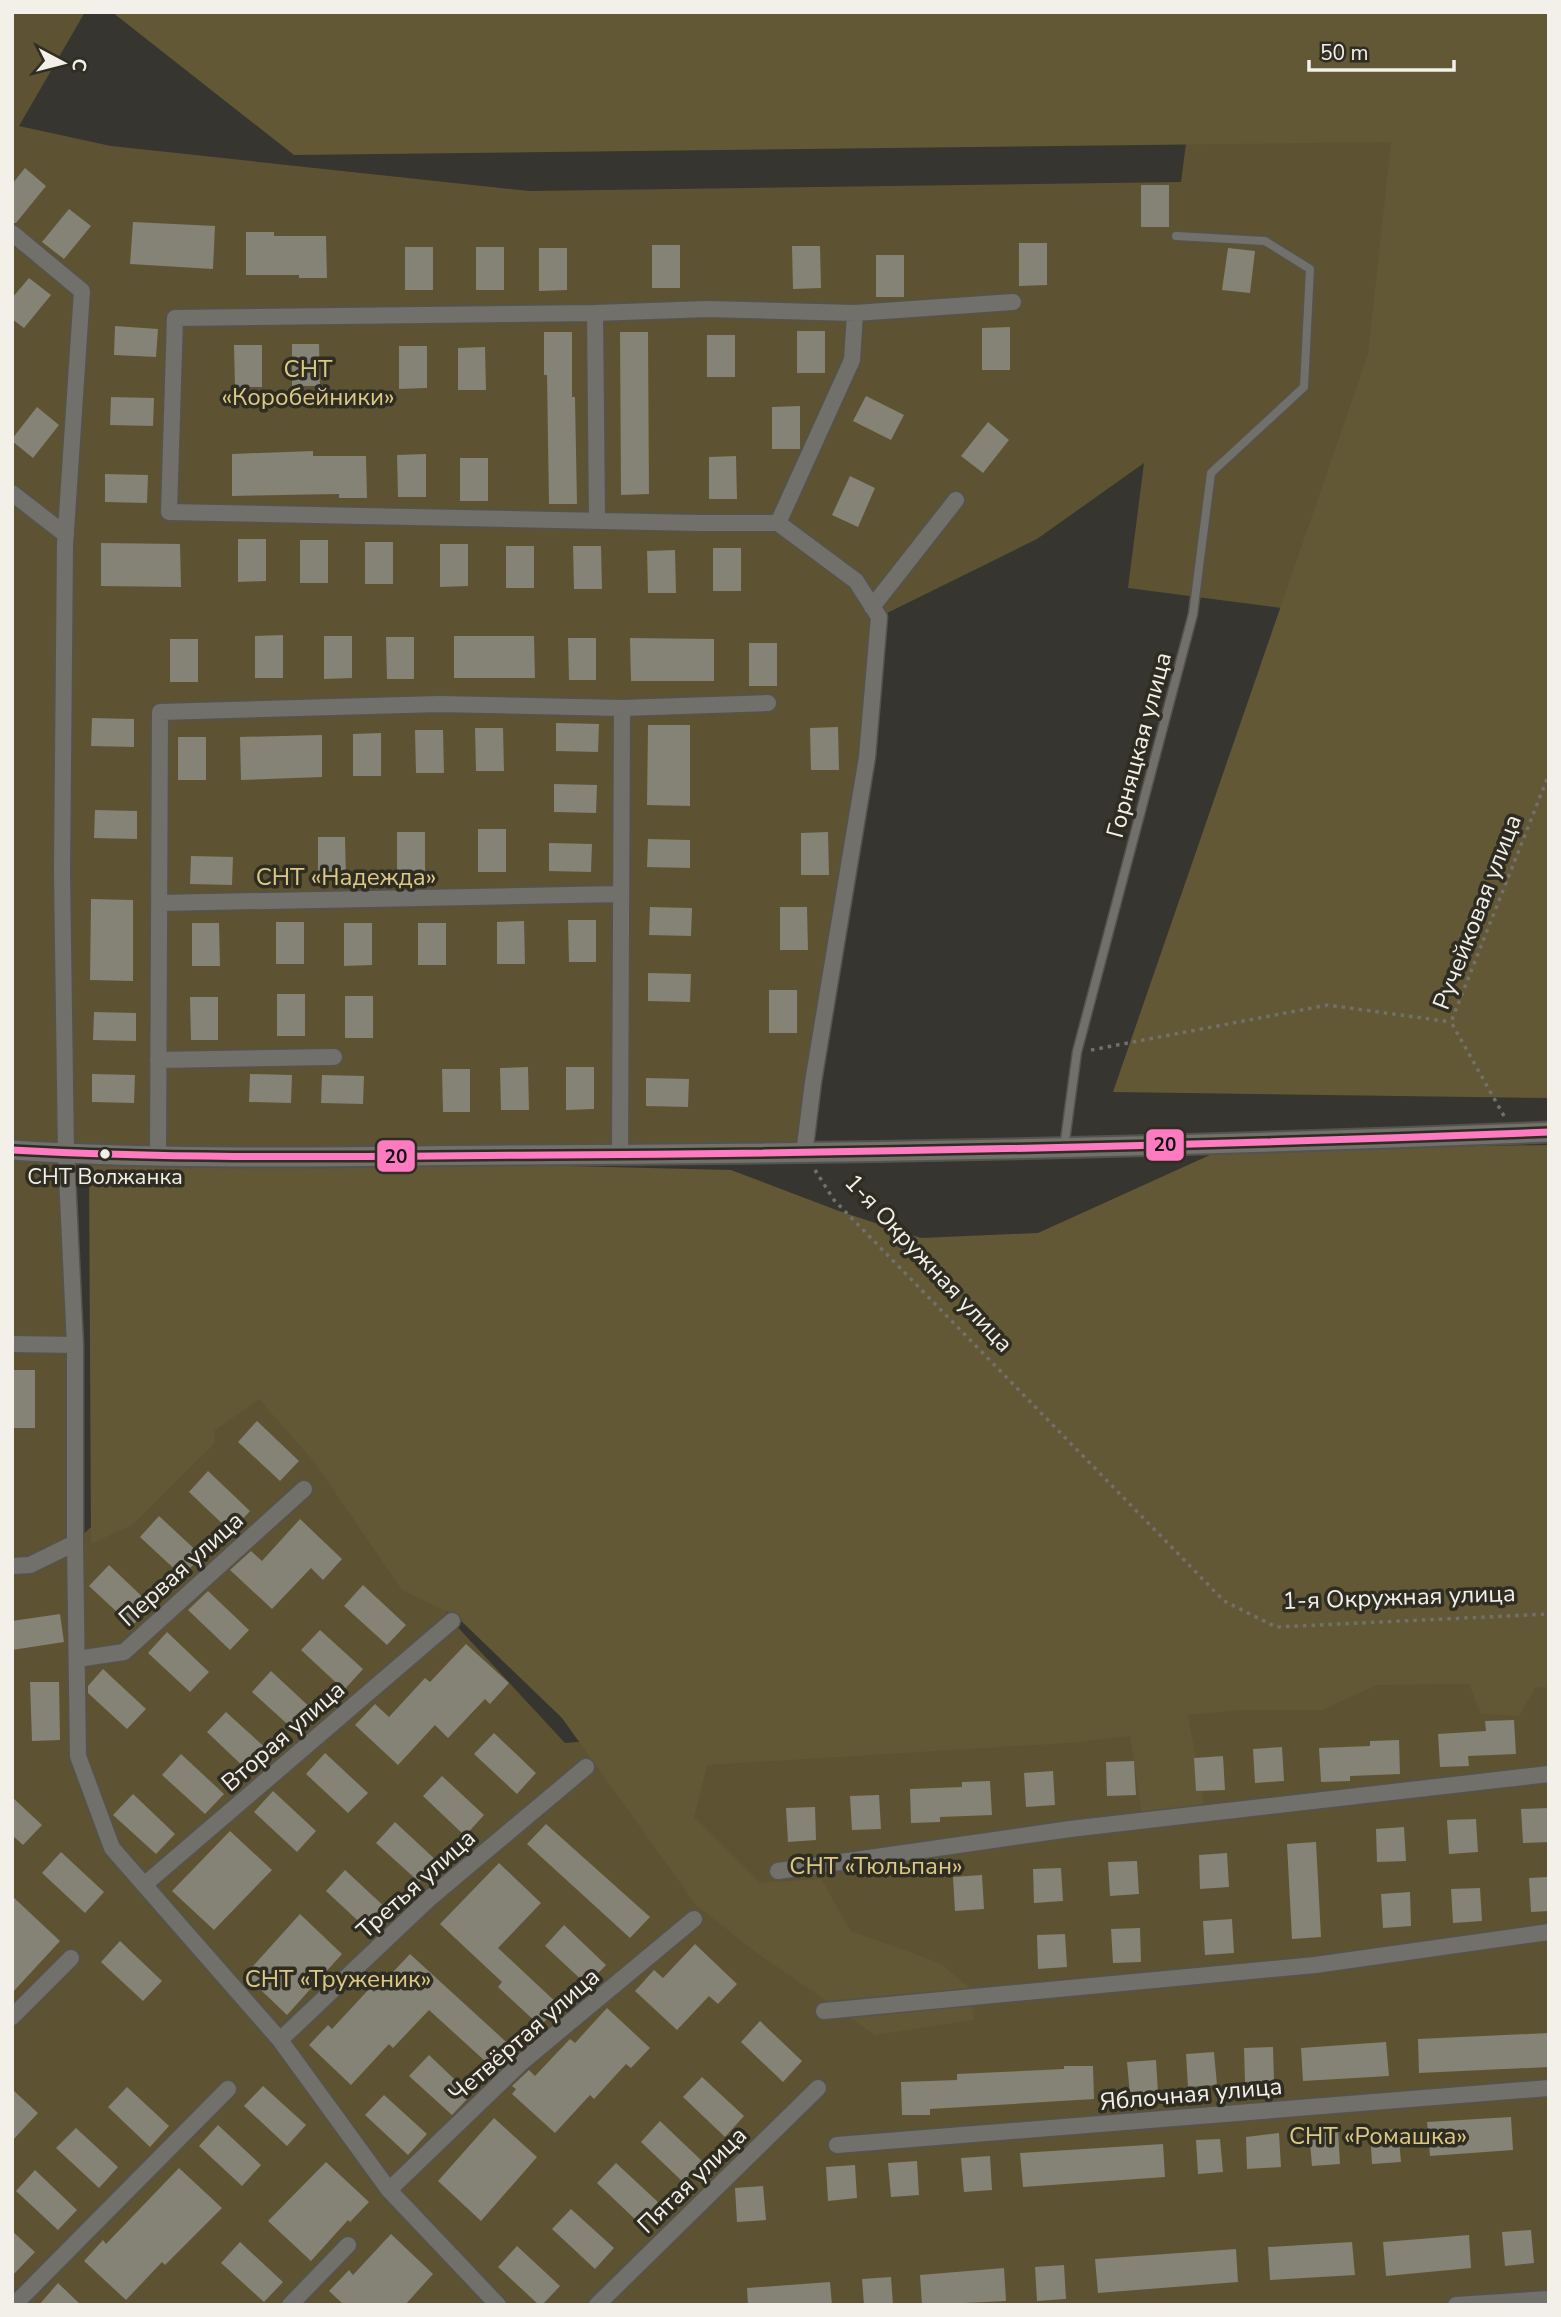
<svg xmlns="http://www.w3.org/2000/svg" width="1561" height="2317" viewBox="0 0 1561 2317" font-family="'Nunito Sans',sans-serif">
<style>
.green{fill:#5d5332}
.forest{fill:#625835}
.building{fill:#858276}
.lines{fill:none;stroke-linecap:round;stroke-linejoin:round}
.service-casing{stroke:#54534e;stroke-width:11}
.minor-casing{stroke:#54534e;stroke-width:19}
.tertiary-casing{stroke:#54534e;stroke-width:23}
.path{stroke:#72706b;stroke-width:3.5;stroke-dasharray:3.5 5;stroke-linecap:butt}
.service{stroke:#71706b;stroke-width:8}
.minor{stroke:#71706b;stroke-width:16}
.tertiary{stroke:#71706b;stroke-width:19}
.bus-1-casing{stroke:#2f2c22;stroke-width:12}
.bus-1{stroke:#fe7ac1;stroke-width:7}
.bus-dot{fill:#f2f0e9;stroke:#2f2c22;stroke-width:2.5}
.labels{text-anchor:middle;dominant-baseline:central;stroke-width:7;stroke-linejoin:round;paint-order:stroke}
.bus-label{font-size:22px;fill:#f2f0e9;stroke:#2f2c22}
.park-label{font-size:24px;fill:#ddc986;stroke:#2f2c22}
.street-label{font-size:24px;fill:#f2f0e9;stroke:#2f2c22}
.line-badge{stroke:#2f2c22;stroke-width:2.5}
.pale-badge-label{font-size:19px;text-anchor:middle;font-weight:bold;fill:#111}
</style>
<rect width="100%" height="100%" fill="#36352f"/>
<path class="green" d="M12 12H85L19 126 111 146 529 191 1181 182 1203 12H1549V643L1128 588 1144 463 1037 539 879 617 804 1154H67L75 1542 283 1348 452 1621 565 1743 1549 1653V2305H12Z"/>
<path class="forest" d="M112 12H1549V1098L1113 1092 1368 354 1391 142 294 155Z
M1549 1145V1687L1535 1688 1519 1716 1481 1714 1469 1684 1377 1685 1322 1710H1239L1188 1715 1207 1821 1144 1827 1130 1736 1069 1743 707 1765 694 1817 760 1883 821 1879 851 1931 940 1963 970 1988 974 2020 875 2035 753 1950 696 1905 562 1718 457 1617 402 1590 315 1463 259 1399 214 1431 215 1443 132 1525 91 1544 89 1165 447 1163 731 1170 839 1211 921 1238 1038 1233 1221 1150Z"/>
<path class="building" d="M25 168 46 186 16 223H12V184Z
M1141 185H1169V227H1141Z
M69 209 91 226 64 259 42 242Z
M133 222 215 226 213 269 130 264Z
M246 232H274V236H326L327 278H299V275H246Z
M1019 243H1047V285L1019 286Z
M652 245H680V288H652Z
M792 246H820L821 288 793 289Z
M405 247H433V290H405Z
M476 247H504V290H476Z
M539 248H567V290L539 291Z
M1228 248 1255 251 1250 293 1222 290Z
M876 255H904V297H876Z
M29 278 51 295 24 328 12 319V298Z
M115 326 158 329 156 357 114 355Z
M1010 327V370H982V328Z
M797 331H825V373H797Z
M544 332H572V397H575L577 504H549L547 375H544Z
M620 332H648L649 494 621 495Z
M707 335H735V377H707Z
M292 344H319L320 386H292Z
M234 345H262V387H235Z
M399 346H427V388L399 389Z
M485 347 486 390H458V348Z
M866 396 904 415 891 440 853 421Z
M111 397 154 398 153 426 110 425Z
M800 406V449H772V407Z
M37 407 59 425 33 458 12 441V439Z
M988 422 1009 440 983 473 961 456Z
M313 451V456H366L367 498H339V494L232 496V454Z
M426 454V497H398L397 455Z
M736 456 737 499H709V457Z
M460 458H488V501H460Z
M105 474 148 475 147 503 105 502Z
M850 476 875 488 858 527 832 515Z
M238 539H266V581L238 582Z
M300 540H328V583H300Z
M365 542H393V584H365Z
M101 543 180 544 181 587 101 586Z
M440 544H468V586L440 587Z
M506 546H534V588H506Z
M573 546H601L602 589H574Z
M713 548H741V591H713Z
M675 550 676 593H648L647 551Z
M283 635V678H255V636Z
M324 636H352V678L324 679Z
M454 636H534L535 678H454Z
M386 637H414V679H387Z
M568 638H596V680H569Z
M630 638 714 639V681H631Z
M170 639H198V682H170Z
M749 643H777V686H749Z
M92 718 134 719V747L91 746Z
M556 723 599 724 598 752 556 751Z
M648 725H690V806L647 805Z
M838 727 839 770H811L810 728Z
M475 728H503L504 771H476Z
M415 730H443L444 773H416Z
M381 733V776H353V734Z
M322 735V777L241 780 240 737Z
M178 737H206V780H178Z
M554 784 597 785 596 813 554 812Z
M95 810 137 811V839L94 838Z
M478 829H506V872H478Z
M397 832H425V874L397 875Z
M828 832 829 875H801V833Z
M318 837H345L346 879 318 880Z
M648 839 690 840V868L647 867Z
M549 843 592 844 591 872 549 871Z
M191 856 233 857 232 885 190 884Z
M91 899 133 900V981L90 980Z
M650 907 692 908 691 936 649 935Z
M780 907H807L808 950H780Z
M568 920H596V962H569Z
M524 921 525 964H497V922Z
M276 922H304V964H276Z
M192 923H219L220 966H192Z
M344 923H372V965L344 966Z
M418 923H446V965H418Z
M648 973 691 974 690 1002 648 1001Z
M769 990H797V1033H769Z
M277 994H305V1036H277Z
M345 996H373V1038H345Z
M190 997H218V1040H191Z
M94 1012 136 1013V1041L93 1040Z
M528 1067 529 1110H501L500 1068Z
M566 1067H594V1109L566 1110Z
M442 1069H470V1112H443Z
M92 1074 135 1075 134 1103 92 1102Z
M250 1074 292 1075 291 1103 249 1102Z
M322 1075 364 1076 363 1104 321 1103Z
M646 1078 689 1079 688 1107 646 1106Z
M12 1370H35V1428H12Z
M257 1421 299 1461 280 1481 238 1442Z
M208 1471 250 1511 231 1532 189 1492Z
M159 1516 202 1556 182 1576 140 1537Z
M300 1519 342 1559 323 1580 311 1568 272 1609 230 1570 251 1551 262 1561Z
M109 1565 151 1605 132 1626 89 1586Z
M363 1585 406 1625 387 1645 344 1606Z
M208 1591 249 1630 230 1650 188 1610Z
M60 1614 64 1642 12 1650V1621Z
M320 1630 363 1669 344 1690 301 1650Z
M167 1632 209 1672 190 1692 148 1653Z
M466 1644 509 1683 490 1704 485 1699 448 1738 435 1725 398 1765 355 1725 375 1704 389 1717 425 1678 430 1682Z
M103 1669 146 1709 127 1729 88 1693V1686Z
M271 1671 314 1711 295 1731 252 1692Z
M30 1682H59L60 1740 32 1741Z
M226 1712 269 1751 249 1772 207 1732Z
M1514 1720 1516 1754 1468 1756 1469 1766 1440 1767 1438 1734 1486 1731 1485 1721Z
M494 1733 536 1773 517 1794 474 1754Z
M1399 1740 1400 1774 1350 1776V1781L1321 1782 1319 1748 1370 1746V1741Z
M1282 1747 1284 1781 1255 1783 1253 1749Z
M325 1753 368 1793 348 1813 306 1774Z
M181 1754 224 1794 205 1814 162 1775Z
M1223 1756 1225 1790 1196 1791 1194 1758Z
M1134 1761 1136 1795 1107 1796 1106 1762Z
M1053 1771 1055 1805 1026 1807 1024 1773Z
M442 1776 484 1815 465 1836 423 1796Z
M990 1781 992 1815 940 1817V1822L911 1823 910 1789 962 1787V1782Z
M273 1791 316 1831 297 1852 254 1812Z
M133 1794 175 1834 156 1854 113 1815Z
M879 1795 881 1829 852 1830 850 1796Z
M12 1797 42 1825 23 1845 12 1835Z
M815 1807 816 1840 788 1842 786 1808Z
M1549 1808V1842L1523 1843 1521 1809Z
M1476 1819 1478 1852 1449 1854 1447 1820Z
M395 1822 438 1862 419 1882 376 1843Z
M546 1824 650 1917 630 1938 527 1844Z
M1404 1827 1406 1861 1377 1862 1376 1829Z
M230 1831 272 1870 214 1930 172 1891Z
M1316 1842 1321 1937 1292 1939 1287 1844Z
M61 1852 104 1892 85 1913 42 1873Z
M1227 1853 1229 1887 1200 1889 1199 1855Z
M1137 1861 1139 1894 1110 1896 1108 1862Z
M499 1863 541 1903 498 1948 560 2006 540 2026 498 1987 502 1982 440 1924Z
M1061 1868 1063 1901 1034 1903 1033 1869Z
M345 1870 388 1910 369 1931 326 1891Z
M982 1875 984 1909 955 1911 953 1877Z
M1549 1877V1911L1531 1912 1529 1878Z
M1480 1888 1482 1921 1453 1923 1451 1889Z
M1410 1892 1411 1926 1383 1928 1381 1894Z
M12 1896 60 1941 12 1993Z
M300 1914 342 1954 287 2015 245 1975Z
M1232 1919 1234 1953 1205 1955 1203 1921Z
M564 1925 606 1965 587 1985 545 1946Z
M1140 1928 1141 1962 1113 1963 1111 1929Z
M1065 1934 1067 1967 1038 1969 1037 1935Z
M120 1941 162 1981 143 2001 101 1962Z
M695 1944 737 1984 718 2004 709 1996 677 2030 635 1991 654 1970 663 1978Z
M410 1954 515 2050 511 2054 513 2056 497 2072 429 2010 393 2048 389 2044 351 2085 309 2045 328 2025 332 2029 370 1988 374 1992Z
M607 2008 650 2048 631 2068 626 2064 594 2099 590 2095 555 2133 512 2094 516 2089 512 2086 529 2070 535 2076 570 2039 575 2043Z
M760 2021 802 2061 783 2082 741 2042Z
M1549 2033V2067L1419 2073 1418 2039Z
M1386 2042 1389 2076 1303 2081 1301 2048Z
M1273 2047 1274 2081 1245 2082 1244 2048Z
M1214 2052 1217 2085 1188 2087 1186 2054Z
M429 2055 471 2095 452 2115 409 2076Z
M1156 2060 1158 2093 1130 2095 1127 2062Z
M1064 2066H1093L1094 2099 930 2109V2115H902L901 2082 957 2080V2074L1064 2069Z
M702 2077 744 2116 725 2137 683 2097Z
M263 2086 306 2125 287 2146 244 2106Z
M127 2087 169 2126 150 2147 108 2107Z
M12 2089 38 2113 12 2141Z
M384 2095 427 2134 408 2155 365 2115Z
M1511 2117 1513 2150 1430 2156 1427 2122Z
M494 2118 537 2157 481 2221 438 2181Z
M660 2121 702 2161 683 2182 641 2142Z
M218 2125 261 2165 242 2186 199 2146Z
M76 2128 118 2167 99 2188 56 2148Z
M1398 2129 1401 2162 1372 2164 1370 2131Z
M1338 2130 1340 2164 1312 2166 1309 2132Z
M1279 2133 1281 2167 1247 2169 1246 2137Z
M1220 2139 1223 2172 1198 2174 1196 2140Z
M1163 2144 1165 2177 1023 2187 1020 2153Z
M990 2156 992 2190 964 2192 961 2158Z
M917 2161 919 2195 891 2197 888 2163Z
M326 2162 369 2202 350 2222 348 2220 311 2261 268 2221Z
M616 2163 658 2202 639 2223 597 2183Z
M855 2165 857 2198 828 2201 826 2167Z
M179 2168 222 2208 165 2265 162 2262 126 2300 84 2261 103 2240 106 2244Z
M35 2170 77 2210 58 2230 16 2191Z
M763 2186 766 2220 737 2222 735 2188Z
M571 2209 614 2248 595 2269 552 2229Z
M1531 2230 1534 2263 1505 2266 1502 2232Z
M12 2231 35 2252 12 2276Z
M391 2234 433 2274 405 2305H344L329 2291 349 2270 353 2275Z
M1469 2235 1471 2268 1386 2276 1383 2242Z
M240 2242 283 2282 264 2302 221 2263Z
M1352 2242 1355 2275 1270 2280 1268 2247Z
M517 2246 560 2286 542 2305H539L498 2267Z
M1236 2249 1238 2282 1098 2293 1095 2259Z
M1064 2265 1066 2299 1037 2301 1035 2267Z
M1004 2268 1006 2301 922 2305 920 2275Z
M891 2277 893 2305H864L862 2279Z
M830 2282 832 2305H748L747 2288Z
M58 2283 81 2305H39Z"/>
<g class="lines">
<g class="service-casing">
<path id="service" d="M1064 1148 1077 1052 1193 614 1211 473 1304 387 1310 269 1265 241 1176 236"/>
</g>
<g class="minor-casing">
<path id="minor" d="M12 233 82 291 65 545 62 872 66 1154 75 1345V1543L78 1756 112 1848 280 2040 389 2190 498 2305
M595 313 597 519
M12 493 66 535
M778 523H699L169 512 175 318 595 313 708 309 855 313 1013 302
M872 607 956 500
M160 903 620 894
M158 1060 334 1057
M804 1154 813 1082 867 757 879 617 856 581 778 523 852 360 855 313
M620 1155 622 708
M158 1156 160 712 440 704 622 708 768 703
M12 1344 75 1345
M12 1566 30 1565 75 1543
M77 1659 124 1652 304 1489
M778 1871 1070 1829 1549 1774
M144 1885 452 1621
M824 2011 1315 1965 1549 1932
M12 2017 71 1958
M280 2040 430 1898 586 1767
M837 2145 1549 2088
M389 2190 522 2062 694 1919
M14 2305 228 2089
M290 2305 348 2245
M597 2305 818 2088
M1456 2305 1549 2299"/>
</g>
<g class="tertiary-casing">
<path id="tertiary" d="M12 1150C179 1161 347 1156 514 1155 859 1154 1204 1146 1549 1132"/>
</g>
<path class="path" d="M1091 1050 1328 1005 1451 1022
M1504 1116 1451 1022 1549 774
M815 1170 834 1200 1224 1601 1276 1627 1549 1614"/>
<use href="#service" class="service"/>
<use href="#minor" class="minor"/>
<use href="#tertiary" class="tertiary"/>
<g class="bus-1-casing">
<path id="bus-1" d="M12 1150C192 1160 372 1156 553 1155 885 1153 1217 1145 1549 1132"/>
</g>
<use href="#bus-1" class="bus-1"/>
</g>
<circle class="bus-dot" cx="105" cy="1154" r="6"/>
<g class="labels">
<g class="bus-label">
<text x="105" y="1177">СНТ Волжанка</text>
</g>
<g class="park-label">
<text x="308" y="369">СНТ<tspan x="308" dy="28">«Коробейники»</tspan></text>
<text x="346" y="877">СНТ «Надежда»</text>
<text x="876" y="1866">СНТ «Тюльпан»</text>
<text x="338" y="1979">СНТ «Труженик»</text>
<text x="1378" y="2136">СНТ «Ромашка»</text>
</g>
<g class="street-label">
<text transform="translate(1139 745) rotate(-75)">Горняцкая улица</text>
<text transform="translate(1477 912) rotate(-69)">Ручейковая улица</text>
<text transform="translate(929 1263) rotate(47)">1-я Окружная улица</text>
<text transform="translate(181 1569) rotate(-42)">Первая улица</text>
<text transform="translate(1399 1597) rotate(-2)">1-я Окружная улица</text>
<text transform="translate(283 1736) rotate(-41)">Вторая улица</text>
<text transform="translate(416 1884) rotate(-42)">Третья улица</text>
<text transform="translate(524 2035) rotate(-41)">Четвёртая улица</text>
<text transform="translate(1191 2094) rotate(-5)">Яблочная улица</text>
<text transform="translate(692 2180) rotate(-44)">Пятая улица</text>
</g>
</g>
<g class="line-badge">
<rect x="1145" y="1128" width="40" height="34" rx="7" fill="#fe7ac1"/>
<rect x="376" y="1139" width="40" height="34" rx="7" fill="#fe7ac1"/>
</g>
<g class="pale-badge-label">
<text x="1165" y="1151">20</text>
<text x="396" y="1163">20</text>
</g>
<rect width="1561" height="2317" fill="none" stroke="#f2f0e9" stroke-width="28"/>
<g transform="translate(63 63) rotate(97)" stroke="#2f2c22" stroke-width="5" paint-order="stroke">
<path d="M0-5L12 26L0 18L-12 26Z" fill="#f2f0e9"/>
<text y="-10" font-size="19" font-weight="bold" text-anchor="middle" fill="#f2f0e9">С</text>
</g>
<path d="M1309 60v10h145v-10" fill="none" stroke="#f2f0e9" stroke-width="3.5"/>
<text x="1320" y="60" font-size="21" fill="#f2f0e9" stroke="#2f2c22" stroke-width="5" paint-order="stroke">50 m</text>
</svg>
